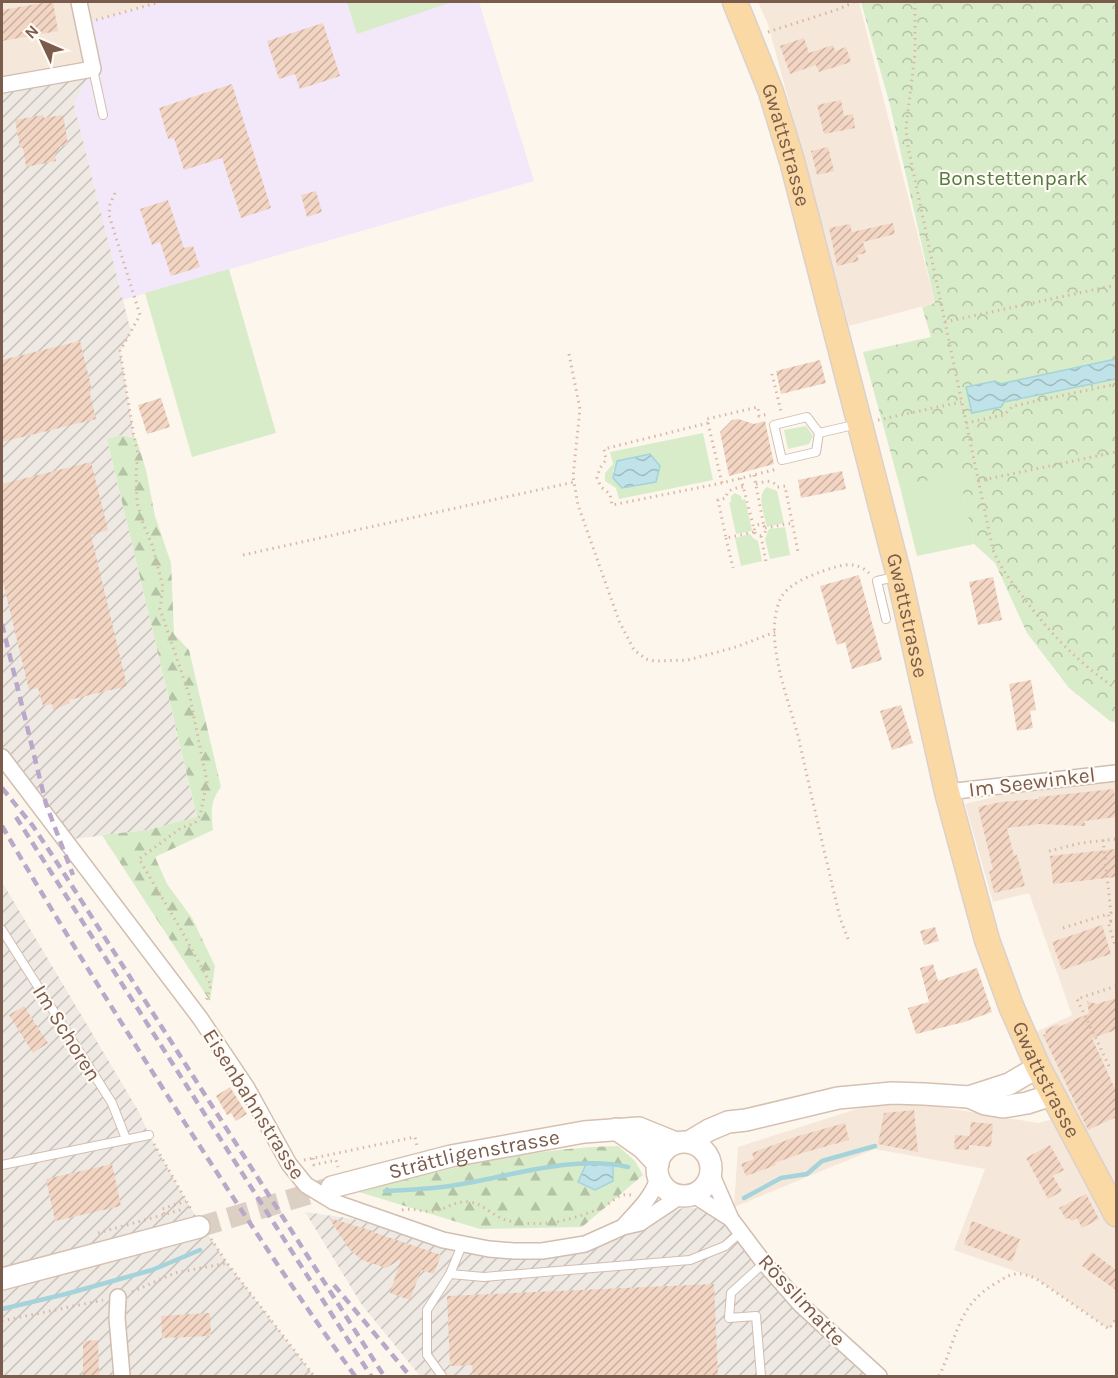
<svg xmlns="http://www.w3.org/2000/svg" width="1118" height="1378" viewBox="0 0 1118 1378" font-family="Karla,sans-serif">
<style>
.residential{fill:#f5e8da}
.industrial{fill:url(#industrial-furrows)}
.education{fill:#f3e8fa}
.green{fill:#d8ecc9;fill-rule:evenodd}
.forest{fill:url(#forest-firs)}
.park{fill:url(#park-crowns)}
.water{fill:url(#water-waves);stroke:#a5d3da;stroke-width:1.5}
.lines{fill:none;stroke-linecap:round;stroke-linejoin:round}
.stream{stroke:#a5d3da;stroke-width:4.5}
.building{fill:url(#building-hatch)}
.secondary-tunnel{stroke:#dcd0c4;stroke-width:21;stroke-dasharray:21 10;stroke-linecap:butt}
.service-casing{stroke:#d1beb0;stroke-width:10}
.minor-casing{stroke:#d1beb0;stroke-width:18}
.secondary-casing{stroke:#d6c0b0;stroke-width:24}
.primary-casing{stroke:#dad1cd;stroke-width:27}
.path{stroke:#d9b8a5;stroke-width:3;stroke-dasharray:1.5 4.5;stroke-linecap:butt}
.service{stroke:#fff;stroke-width:8}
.minor{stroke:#fff;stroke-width:15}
.secondary{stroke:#fff;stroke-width:21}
.primary{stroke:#fbd9a5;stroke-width:24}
.rail{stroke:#b9a8c9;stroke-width:4.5;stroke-dasharray:9 6;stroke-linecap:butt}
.labels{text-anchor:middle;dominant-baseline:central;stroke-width:4.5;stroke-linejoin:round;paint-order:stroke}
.street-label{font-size:21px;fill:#7a5c4d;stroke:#fffaf3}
.park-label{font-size:21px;fill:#537a41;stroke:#fffaf3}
</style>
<defs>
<pattern id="industrial-furrows" width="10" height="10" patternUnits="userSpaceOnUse" patternTransform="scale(1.5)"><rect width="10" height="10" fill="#efe9e4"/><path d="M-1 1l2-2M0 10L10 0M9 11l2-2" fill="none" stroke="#c7c0bb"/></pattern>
<pattern id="forest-firs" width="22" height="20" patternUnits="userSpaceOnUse" patternTransform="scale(1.5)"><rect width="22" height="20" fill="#d8ecc9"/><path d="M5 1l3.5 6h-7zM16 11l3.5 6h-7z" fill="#b4c2a5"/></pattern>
<pattern id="park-crowns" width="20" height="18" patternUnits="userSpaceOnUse" patternTransform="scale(1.5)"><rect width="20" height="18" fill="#d8ecc9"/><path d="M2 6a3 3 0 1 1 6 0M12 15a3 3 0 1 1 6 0" fill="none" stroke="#b4c2a5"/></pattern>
<pattern id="water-waves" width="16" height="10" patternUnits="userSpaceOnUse" patternTransform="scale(1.5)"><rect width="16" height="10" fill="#bfe3e8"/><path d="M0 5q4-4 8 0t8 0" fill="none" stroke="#a0bbbe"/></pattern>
<pattern id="building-hatch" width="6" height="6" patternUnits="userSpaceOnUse" patternTransform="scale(1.5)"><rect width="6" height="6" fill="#f3d5c3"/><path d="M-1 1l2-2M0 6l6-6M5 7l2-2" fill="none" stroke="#cab0a1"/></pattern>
</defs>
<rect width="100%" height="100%" fill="#fdf6ec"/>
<path class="residential" d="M2 2H160L83 23 93 69 2 85Z
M758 2H859L935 303 849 326 768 24Z
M1116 766V1319L1109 1329 1035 1278 954 1250 985 1169 875 1149 734 1207 738 1147 866 1106 923 1104 1038 1123 1074 1114 1036 1032 1072 1015 1029 893 993 902 965 804Z"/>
<path class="industrial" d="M93 69 74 104 131 332 120 351 134 437 120 435 107 439 197 818 147 830 65 840 2 757V85Z
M2 882 139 1112 149 1135 186 1201 227 1263 314 1376H2Z
M686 1207 703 1209 726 1226 772 1285 866 1376H420L362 1305 305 1212 354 1219 454 1251 498 1257 559 1256 604 1245 671 1212Z"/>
<path class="education" d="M160 2H479L534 181 123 300 74 104 93 69 83 23Z"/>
<path class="green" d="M347 2H452L357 34Z
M229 269 276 433 192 457 145 293Z
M806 426 813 436 809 444 788 449 784 430Z
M703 433 713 480 619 499 616 488 605 481V473L613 464 610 452ZM650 455 660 466 656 482 623 488 614 480 613 471 617 461Z
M959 472 974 544 917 556 900 487Z
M767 487 777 491 784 523 767 527C764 513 756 495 767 487Z
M735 493 741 496 742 500 745 499 752 531 736 534 729 502H731V496Z
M785 527 790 555 770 559 765 539 769 529Z
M750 534 753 538 758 541 762 561 741 566 735 538Z"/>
<path class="forest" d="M120 435 136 438 146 470 155 516 171 563 174 634 189 650 221 787C210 801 211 813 213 830L155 857 167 884 192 918 215 966 210 1001 102 835 147 830 197 817 107 439Z
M618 1146 635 1161 643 1175 582 1227 480 1229 359 1192C443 1169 530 1148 618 1146Z"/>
<path class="park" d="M861 2H1116V723L1110 721 1069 688 1027 633 995 563 974 544 959 473 900 487 863 352 931 337 922 307 935 303 890 105Z"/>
<path class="water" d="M1116 359V379L1004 402 1001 407 972 413 966 387 995 381 1000 384Z
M650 454 660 466 656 482 622 488 613 478 617 461Z
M587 1162 613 1163V1181L595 1190 578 1182Z"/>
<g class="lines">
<path class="stream" d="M385 1191C407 1190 428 1189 450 1186 506 1178 572 1154 628 1167
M744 1198 781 1178 807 1174 822 1161 875 1146
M2 1309 66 1294 152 1270 200 1250"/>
</g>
<path class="building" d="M48 2H53L58 31 2 41V10Z
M323 23 340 76 300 89 295 74 279 79 267 41Z
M804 38 809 53 833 45 835 51 846 47 851 62 819 72 816 65 790 74 780 46Z
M232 84 271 208 241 218 222 158 184 170 174 138 168 139 159 108Z
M841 100 844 116 853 114 855 128 824 134 817 105Z
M43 115 44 118 63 115 68 145 61 146 55 155 56 161 26 167 23 148H20L15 120Z
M828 147 834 171 817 175 811 151Z
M316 191 322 212 307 217 301 195Z
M168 200 184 248 193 246 200 267 171 276 160 242 152 245 140 209Z
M893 223 895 234 863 242 866 253 857 255 859 261 837 266 829 228 850 224 852 232Z
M80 341 92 390H89L96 419 2 442V360Z
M820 360 826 383 781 394 776 371Z
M161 398 170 427 147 434 138 405Z
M738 419 754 424 765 421 774 464 729 476 720 432 732 420Z
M91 462 108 530 91 535 127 686 69 700 70 703 53 710 52 704 43 706 38 688 29 690 2 578V484Z
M842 471 846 489 801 498 798 480Z
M859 575 882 660 852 669 845 642 837 645 820 586Z
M993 577 1002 620 978 625 969 582Z
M1031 680 1036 710 1030 711 1033 728 1017 731 1009 684Z
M901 705 913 743 892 750 880 711Z
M1114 789 1116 817 1084 821 1086 826 1039 824 1007 828 1014 856 1017 855 1025 886 994 893 989 871 993 870 978 807 1001 802 1039 799V797Z
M1116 849V877L1053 884 1050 856Z
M1102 925 1111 954 1062 970 1052 942Z
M935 927 939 941 924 945 920 931Z
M933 964 938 981 977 968 992 1012 964 1022 916 1034 908 1008 929 1002 920 968Z
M1116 998V1030L1092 1038 1116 1091V1117L1088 1130 1043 1035 1046 1034 1045 1030 1058 1024 1059 1027 1089 1013 1087 1001 1097 1004Z
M24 1006 48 1043 33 1053 9 1015Z
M230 1087 247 1114 236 1121 231 1113 227 1115 216 1096Z
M914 1110 918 1152 878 1144 884 1113Z
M971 1122 993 1124 991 1147 969 1145V1150L954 1149 955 1135 969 1136V1139Z
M845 1123 849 1140 802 1153 775 1163 776 1165 746 1176 741 1164 754 1159 752 1153 798 1136Z
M1050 1145 1064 1170 1053 1176 1062 1191 1048 1199 1026 1158Z
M112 1164 121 1206 55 1221 46 1179Z
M1086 1194 1099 1219 1082 1228 1077 1218 1072 1221 1068 1218 1066 1219 1059 1208Z
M329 1218 373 1231V1232L441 1255 434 1274 421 1270 410 1300 390 1293 401 1259 386 1268 362 1260 349 1249Z
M972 1221 1020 1239 1012 1262 964 1244Z
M1092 1252 1116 1270V1290L1082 1266Z
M714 1284 718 1377H473L472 1365 450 1366 447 1296Z
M210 1313 211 1336 162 1338 161 1316Z
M98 1340 99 1377H83V1341Z"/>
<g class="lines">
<path class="secondary-tunnel" d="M199 1227 332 1187"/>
<g class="service-casing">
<path id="service" d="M93 69 103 115
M819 433 816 452 782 460 774 425 807 417 819 433 858 424
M886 619 877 581 895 577
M2 930 112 1103 126 1139
M2 1165 149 1135
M450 1274 484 1277 690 1260 725 1246 741 1232
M442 1376 427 1355V1310L450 1274 462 1245
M761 1376 756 1316 729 1318 731 1293 764 1263"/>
</g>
<g class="minor-casing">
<path id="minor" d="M2 85 93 69 79 2
M2 757 200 1018 247 1088 289 1164 306 1185 334 1202 443 1240 489 1249 514 1251H542L585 1244 623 1227 640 1223 682 1195
M947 792 1116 773
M711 1173 731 1219 764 1263 801 1305 879 1376
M692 1194 731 1219
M623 1227C638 1210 652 1198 659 1176
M118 1297 117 1318 122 1376"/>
</g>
<g class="secondary-casing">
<g id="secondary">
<path d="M969 1097 1009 1084 1038 1067"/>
<path d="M616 1129 643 1148 658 1164"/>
<path d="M689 1142 709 1130 728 1122 746 1120 838 1098 892 1093 924 1094 969 1097 985 1104 1003 1107 1027 1103 1052 1095"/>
<circle cx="684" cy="1169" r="27"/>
<path id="s1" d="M332 1187 451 1156 584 1132 639 1128 676 1143"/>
<path d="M2 1279 199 1227"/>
</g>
</g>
<g class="primary-casing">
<g id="primary">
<path id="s2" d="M735 2 771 92 792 161 899 576 947 792 987 940 1011 1006 1038 1067 1116 1214"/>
</g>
</g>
<path class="path" d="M915 2V54L906 127 907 142 993 550C1000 567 1010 580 1021 594 1050 634 1076 660 1116 689
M96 20 160 2
M768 32 839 9 854 2
M115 193 110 204 109 215 140 315 120 351 134 437 138 454 136 473 137 502 142 521 152 545 163 587 160 609 190 697 207 782 200 816 195 823 181 828 139 859 179 926 211 985 206 1002
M945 322 1116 285
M569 354 580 409 573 477 578 505 619 621 634 650 646 659 654 661 688 660 736 647 775 632
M772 374 781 411 779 412
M878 420 961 402
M708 423 722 483 777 469
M966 423 1004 415 1013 406 1116 384
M754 475 764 527
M741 478 754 529
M978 481 1116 452
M722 483 612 505 610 494 601 487 597 478 600 468 606 460 604 449 708 423 707 419 758 407 759 416 769 414
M756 484C764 482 772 478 777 487L785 486 798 552
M743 487C735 488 727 489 726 498L718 500 726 538 754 532
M754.5 530a5.5 5.5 0 1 1 11 0a5.5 5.5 0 1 1-11 0Z
M765 528 793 523
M761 536 766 562
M726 538 733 568
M243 555 574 482
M1103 840 1111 913 1108 914
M1049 851 1081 843 1116 839
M1111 921 1108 922 1116 948
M1063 928 1108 914 1111 921 1116 919
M848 939 840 918C826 859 812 799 799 740 789 699 764 643 779 602 785 585 807 577 823 571 840 565 855 560 869 573
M1109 1066 1077 999 1116 986
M154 1144 192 1211
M313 1158 314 1165 336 1160 338 1167
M304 1160 415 1137 417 1146
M402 1210C413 1207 424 1213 434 1211 447 1209 456 1200 470 1202 483 1204 491 1214 503 1219 516 1224 535 1224 549 1223 565 1221 584 1215 599 1209 611 1205 617 1192 631 1195
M164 1214 162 1209 186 1201
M98 1233 184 1209
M211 1239 227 1263 314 1376
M132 1292 175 1273 227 1263
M2 1321 103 1300
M939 1376C957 1340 956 1306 996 1283 1012 1273 1017 1271 1035 1278L1109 1329 1116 1319"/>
<use href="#service" class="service"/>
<use href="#minor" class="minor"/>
<use href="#secondary" class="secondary"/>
<use href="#primary" class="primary"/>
<path class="rail" d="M2 624 46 804 73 875
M2 788 33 826 58 864 384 1376
M16 817 371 1376
M2 826C60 925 121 1023 183 1120 239 1207 295 1293 355 1376
M334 1285 410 1376"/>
</g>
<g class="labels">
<g class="street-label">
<text stroke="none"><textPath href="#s2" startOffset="152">Gwattstrasse</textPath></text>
<text stroke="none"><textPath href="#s2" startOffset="638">Gwattstrasse</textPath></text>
<text transform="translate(1032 782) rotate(-7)">Im Seewinkel</text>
<text transform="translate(67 1033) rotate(58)">Im Schoren</text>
<text stroke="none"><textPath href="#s2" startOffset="1124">Gwattstrasse</textPath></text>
<text transform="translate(254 1104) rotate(58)">Eisenbahnstrasse</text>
<text stroke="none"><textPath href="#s1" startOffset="146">Strättligenstrasse</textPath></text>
<text transform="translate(802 1300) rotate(47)">Rösslimatte</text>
</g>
<g class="park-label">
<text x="1013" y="178">Bonstettenpark</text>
</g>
</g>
<rect width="1118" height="1378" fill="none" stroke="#7a5c4d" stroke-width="6"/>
<g transform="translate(42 42) rotate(314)" stroke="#fffaf3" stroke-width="4.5" paint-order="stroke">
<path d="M0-4.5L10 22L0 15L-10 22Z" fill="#7a5c4d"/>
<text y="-9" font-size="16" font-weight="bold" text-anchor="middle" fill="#7a5c4d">N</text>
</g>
</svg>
